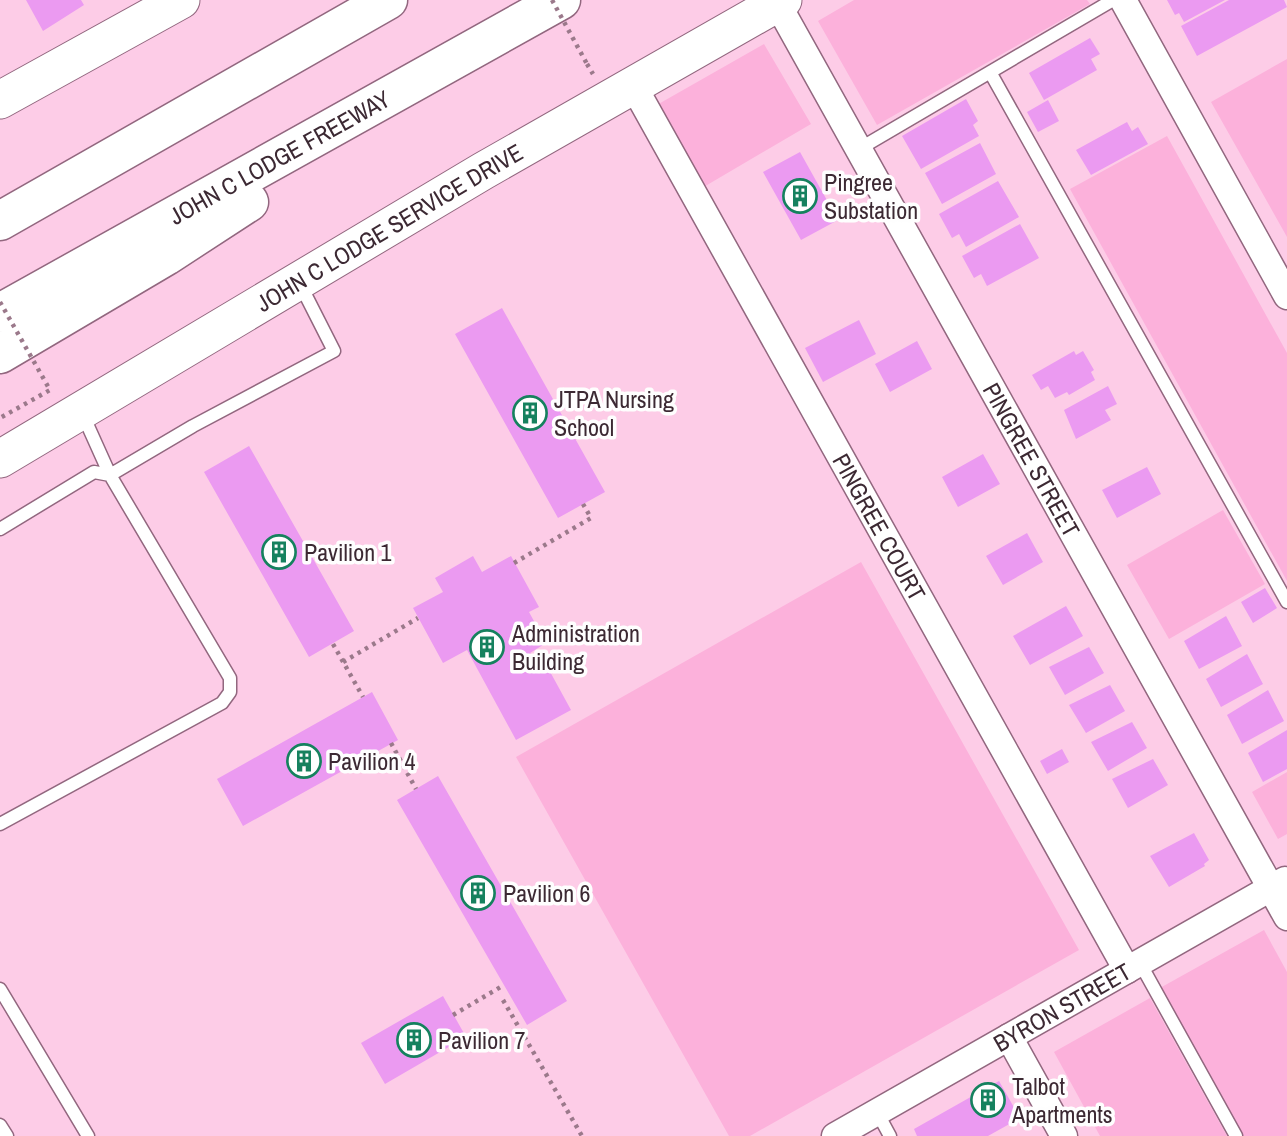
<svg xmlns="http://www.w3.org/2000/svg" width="1287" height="1136" viewBox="0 0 1287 1136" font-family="'Archivo Narrow',sans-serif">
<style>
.green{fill:#fcb1db}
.building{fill:#eb9af1}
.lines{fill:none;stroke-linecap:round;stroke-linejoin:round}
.lane-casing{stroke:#92677f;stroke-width:15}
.street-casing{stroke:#92677f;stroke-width:29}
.secondary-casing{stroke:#92677f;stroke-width:39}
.highway-casing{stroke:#92677f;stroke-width:41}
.path{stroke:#9b798b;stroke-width:4.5;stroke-dasharray:3.5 5;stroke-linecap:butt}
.lane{stroke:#fff;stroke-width:12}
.street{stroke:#fff;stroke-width:26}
.secondary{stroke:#fff;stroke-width:37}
.highway{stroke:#fff;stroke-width:38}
.path-bridge{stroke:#9b798b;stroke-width:4.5;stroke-dasharray:3.5 5;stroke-linecap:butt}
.labels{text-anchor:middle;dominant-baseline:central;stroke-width:7;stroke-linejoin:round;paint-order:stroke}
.street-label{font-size:24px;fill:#3c2933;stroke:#fefefe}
.poi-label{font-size:24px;fill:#3c2933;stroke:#fefefe;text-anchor:start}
</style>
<rect width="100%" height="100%" fill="#fdcce7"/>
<path class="green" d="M854 0H1087L1090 4 877 125 818 21Z
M764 44 811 124 702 188 655 106Z
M1287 59V237L1211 102Z
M1167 136 1287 353V581L1070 189Z
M1223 510 1265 584 1169 639 1127 565Z
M861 562 1079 950 750 1136H729L516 757Z
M1287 772V834L1278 839 1252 792Z
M1264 930 1287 972V1136H1243L1160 988Z
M1150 998 1227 1136H1100L1054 1052Z"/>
<path class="building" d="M26 0H81L84 5 43 31Z
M1167 0H1225L1184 22 1179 13 1175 15Z
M1229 0H1284L1287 7 1197 56 1181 26Z
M1090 38 1100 54 1091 59 1097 70 1044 100 1029 73Z
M966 99 978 121 973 125 979 136 921 169 902 136Z
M1048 100 1059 121 1038 132 1027 112Z
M1127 122 1132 131 1138 127 1148 144 1091 175 1076 150Z
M980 143 996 174 942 204 925 173Z
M800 152 838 220 801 240 763 172Z
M998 181 1019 217 966 247 959 234 952 238 939 214Z
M1020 224 1039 258 987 286 981 274 974 278 962 256Z
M502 308 605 492 558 518 455 334Z
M859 320 876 354 823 382 805 348Z
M917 341 932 369 890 392 875 364Z
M1074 351 1076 355 1083 351 1094 370 1091 372 1095 380 1069 395 1067 392 1055 398 1048 386 1041 390 1032 375Z
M1108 386 1117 404 1105 410 1111 420 1076 439 1064 410Z
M249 446 354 631 309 657 204 472Z
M983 454 1000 484 958 507 942 477Z
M1147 467 1161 494 1117 518 1102 490Z
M1027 533 1043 562 1003 585 986 556Z
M473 556 482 572 511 556 539 607 529 612 546 643 530 653 534 661 542 657 571 710 516 740 467 650 443 663 413 608 443 592 435 578Z
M1265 588 1277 608 1253 623 1241 602Z
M1066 606 1083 636 1030 665 1013 636Z
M1226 616 1242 646 1199 669 1184 641Z
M1089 647 1104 673 1065 695 1049 667Z
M1247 654 1263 684 1221 707 1206 679Z
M1110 685 1125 711 1086 733 1069 705Z
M1268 690 1284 721 1242 744 1227 715Z
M372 692 398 740 243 826 217 779Z
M1132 722 1147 748 1108 771 1091 742Z
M1287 730V769L1263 782 1248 753Z
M1062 749 1069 762 1047 774 1040 761Z
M1153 759 1168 785 1128 808 1112 779Z
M438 776 567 1001 527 1025 397 800Z
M1194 833 1209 860 1204 864 1205 866 1169 887 1150 856Z
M443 996 466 1037 385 1084 361 1043Z
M999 1081 1020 1118 988 1136H917L914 1129Z"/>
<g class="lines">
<g class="lane-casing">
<path id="lane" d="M990 72 1287 602
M859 149 1113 0
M83 415 110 475 193 426 334 351 300 284
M0 529 94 472 110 475 230 678V692L222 703 0 824
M1140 963 1236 1136
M0 989 88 1136
M877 1112 890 1136
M0 1125 7 1136"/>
</g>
<g class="street-casing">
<g id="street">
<path d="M1123 0 1287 296"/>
<path id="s1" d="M777 3 1287 917"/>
<path id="s2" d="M633 85 1127 970"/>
<path d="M1009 1037 1064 1136"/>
<path id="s3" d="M835 1136 1285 880"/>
</g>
</g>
<g class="secondary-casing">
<g id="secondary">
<path d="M0 100 181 0"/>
<path id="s4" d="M0 459 483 171 783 0"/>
</g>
</g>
<g class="highway-casing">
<g id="highway">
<path d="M0 221 388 0"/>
<path id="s5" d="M0 313 561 0"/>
<path d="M0 354 166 256 249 202"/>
</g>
</g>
<path class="path" d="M587 64 593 74
M514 563 591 518 583 504
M333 644 363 697
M343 662 418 618
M391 743 416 789
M503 1000 582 1136
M453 1015 504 985"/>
<use href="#lane" class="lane"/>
<use href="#street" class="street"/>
<use href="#secondary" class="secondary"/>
<use href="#highway" class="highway"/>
<path class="path-bridge" d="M552 0 587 64
M0 302 50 390 0 418"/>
</g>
<defs>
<g id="building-ring" transform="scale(1.75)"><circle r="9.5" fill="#fefefe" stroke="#15815e" stroke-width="1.5"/><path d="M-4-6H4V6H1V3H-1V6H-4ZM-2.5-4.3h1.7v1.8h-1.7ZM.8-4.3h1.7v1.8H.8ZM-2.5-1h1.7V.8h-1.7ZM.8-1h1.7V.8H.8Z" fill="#15815e"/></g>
</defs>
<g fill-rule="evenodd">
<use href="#building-ring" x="800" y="196"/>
<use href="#building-ring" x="530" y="413"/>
<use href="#building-ring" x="279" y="552"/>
<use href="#building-ring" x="487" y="647"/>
<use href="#building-ring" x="304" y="761"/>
<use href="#building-ring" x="478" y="893"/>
<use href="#building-ring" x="414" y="1040"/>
<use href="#building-ring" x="988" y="1100"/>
</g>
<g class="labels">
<g class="street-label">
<text stroke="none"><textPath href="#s5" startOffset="320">JOHN C LODGE FREEWAY</textPath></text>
<text stroke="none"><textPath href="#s4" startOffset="453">JOHN C LODGE SERVICE DRIVE</textPath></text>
<text stroke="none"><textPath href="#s1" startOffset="523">PINGREE STREET</textPath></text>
<text stroke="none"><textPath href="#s2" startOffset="506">PINGREE COURT</textPath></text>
<text stroke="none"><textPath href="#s3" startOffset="261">BYRON STREET</textPath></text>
</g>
<g class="poi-label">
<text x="824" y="182">Pingree<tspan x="824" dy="28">Substation</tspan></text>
<text x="554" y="399">JTPA Nursing<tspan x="554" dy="28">School</tspan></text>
<text x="304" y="552">Pavilion 1</text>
<text x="512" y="633">Administration<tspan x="512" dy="28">Building</tspan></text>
<text x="328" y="761">Pavilion 4</text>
<text x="503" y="893">Pavilion 6</text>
<text x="438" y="1040">Pavilion 7</text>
<text x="1012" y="1086">Talbot<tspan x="1012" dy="28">Apartments</tspan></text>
</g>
</g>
</svg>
